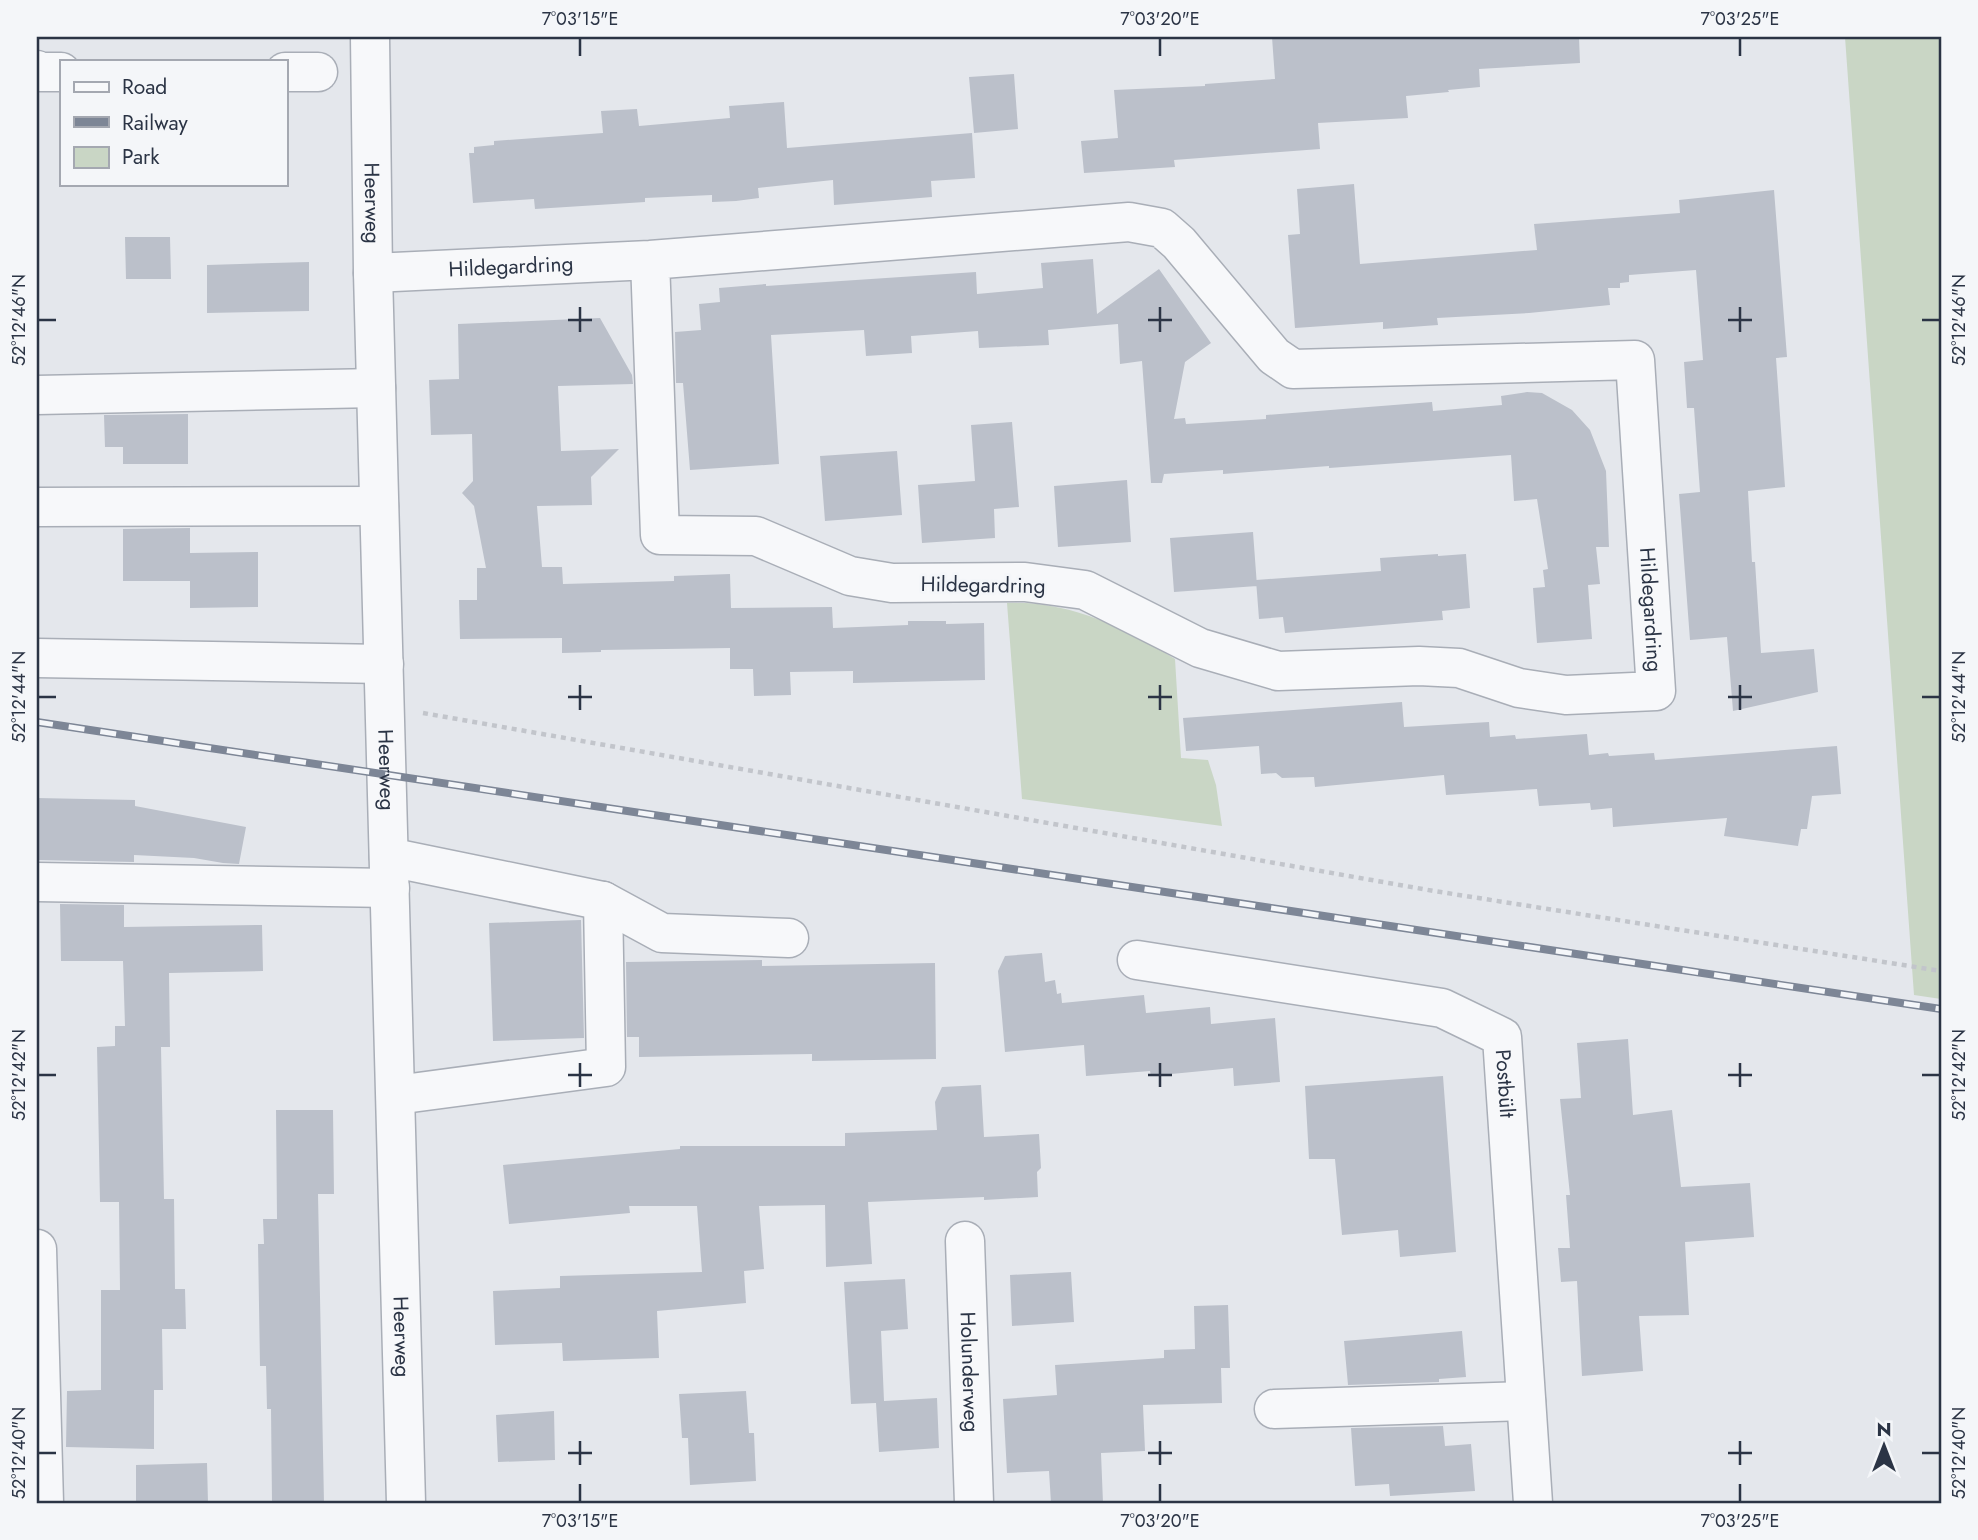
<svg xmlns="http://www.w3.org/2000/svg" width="1978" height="1540" viewBox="0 0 1978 1540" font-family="Jost,sans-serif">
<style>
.green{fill:#c9d6c5}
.building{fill:#bbc0ca}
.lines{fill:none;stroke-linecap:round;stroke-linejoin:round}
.minor-casing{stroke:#a9aeb7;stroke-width:41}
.path{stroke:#c2c5cb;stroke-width:4.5;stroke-dasharray:5 5;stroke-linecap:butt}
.minor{stroke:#f7f8fa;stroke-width:38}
.rail-casing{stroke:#7d8696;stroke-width:8}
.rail{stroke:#f4f6f9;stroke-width:5;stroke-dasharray:16;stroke-linecap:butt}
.ticks{fill:none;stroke:#2b3445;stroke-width:2.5}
.labels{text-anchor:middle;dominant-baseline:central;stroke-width:6;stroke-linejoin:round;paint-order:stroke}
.street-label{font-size:21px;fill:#2b3445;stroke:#f4f6f9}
.neatline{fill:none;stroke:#2b3445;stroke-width:2.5}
.ticks-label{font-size:18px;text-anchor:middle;fill:#2b3445}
</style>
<rect width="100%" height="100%" fill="#e4e7ec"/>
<path class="green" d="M1845 37H1941V999L1914 995Z
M1007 603C1067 600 1126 628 1175 659L1181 758 1208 760 1216 785 1222 826 1022 799Z"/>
<path class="building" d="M1272 37H1579L1580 63 1479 69 1480 87 1448 90 1449 92 1406 96 1408 118 1318 123 1320 149 1174 160 1175 167 1084 173 1081 141 1118 138 1114 90 1205 86V84L1275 79Z
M1014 74 1018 129 974 133 969 77Z
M784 102 787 148 972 133 975 178 931 181 932 197 834 205 833 180 758 188 759 198 736 201 712 202V195L645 198V202L535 209 534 199 473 203 469 153H474V147L494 145V141L603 133 601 111 637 109 639 126 730 118 729 106Z
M1354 184 1360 264 1537 250 1534 224 1680 213 1679 200 1774 190 1787 357 1776 358 1785 487 1748 491 1752 562H1755L1761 653 1814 649 1818 692 1733 711 1727 637 1690 640 1679 494 1700 492 1694 408H1687L1684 362 1703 360 1696 270 1629 275V282L1620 283V288H1608L1610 305 1529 313 1437 318 1438 325 1383 329V322L1295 328 1288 235 1300 234 1297 189Z
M125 237H170L171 279H126Z
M1093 259 1097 314 1159 269 1211 343 1185 362 1174 419 1185 418 1186 424 1266 419V415L1432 402 1433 411 1502 405 1501 396 1527 392 1542 393 1572 410 1590 430 1606 471 1609 547H1596L1600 584 1588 585 1592 639 1537 643 1533 588 1545 587 1543 570 1548 569 1537 499 1514 501 1511 455 1329 468V466L1223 474V470L1164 474 1162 483H1151L1142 361 1120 364 1118 324 1048 330 1049 345 979 348 978 331 911 336 912 353 866 356 864 330 771 335 779 464 690 470 683 383H676L675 332 701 330 699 304 720 302 719 288 766 284V286L976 272 977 294 1043 288 1041 263Z
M309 262V311L207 313V265Z
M600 318 632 375 633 384 558 386 561 451 619 449 591 477 592 505 537 506 542 567H562L563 584 674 581V576L730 574 731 608 832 607 833 628 908 625V621H946V624L984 623 985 680 853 683V671L790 672 791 695 754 696 753 669H730V648L601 650V652L562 653V638L460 639 459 600H477V568H486L474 506 462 493 473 481 472 434 431 435 429 380 459 379 458 324Z
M188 414V464H123V447H105L104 415Z
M1012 422 1019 507 994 509 995 538 922 543 918 485 975 481 971 425Z
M897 451 902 515 825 521 820 456Z
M1127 480 1131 542 1058 547 1054 486Z
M190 528V553L258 552V607L190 608V581H123V529Z
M1253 532 1257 586 1174 592 1170 538Z
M1438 554V556L1466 554 1470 608 1442 611 1443 620 1285 633 1283 617 1259 619 1256 580 1381 571 1380 558Z
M1402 702 1404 727 1489 722 1490 737 1515 735 1516 739 1587 734 1589 755 1608 753 1609 756 1654 753 1655 760 1837 746 1841 794 1812 796 1807 829H1801L1798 846 1724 836 1727 818 1613 827 1612 808 1591 810 1590 803 1539 806 1537 789 1446 795 1444 775 1315 787 1314 777 1282 778 1276 773 1261 774 1259 746 1186 751 1183 718Z
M37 798 135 800V806L246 827 239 864 223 863 194 858 134 855V862L37 860Z
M60 904 124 905V927L262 925 263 971 169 973 170 1047H161L164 1199H174L175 1289H185L186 1329H162L163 1390H154V1449L66 1447 67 1391 101 1390V1290H120L119 1202H100L97 1047 115 1046V1026H125L123 961H61Z
M581 920 584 1038 493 1041 489 923Z
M1042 953 1045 982 1055 980 1057 994 1061 993 1062 1003 1144 995 1146 1013 1210 1007 1211 1024 1275 1018 1280 1082 1234 1086 1233 1068 1151 1076 1150 1071 1086 1076 1084 1045 1005 1052 998 971 1005 956Z
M762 960V966L935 963 936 1059 812 1061V1054L639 1057V1037H627L626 962Z
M1628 1039 1633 1115 1672 1110 1681 1187 1750 1183 1754 1237 1685 1242 1689 1315 1639 1316 1643 1371 1582 1376 1577 1281 1561 1282 1558 1248H1570L1566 1195H1570L1560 1099 1581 1098 1577 1043Z
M1443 1076 1456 1252 1400 1257 1398 1230 1342 1235 1335 1159H1309L1305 1086Z
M981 1085 984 1137 1039 1134 1041 1168 1037 1172 1038 1197 984 1200V1197L868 1202 872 1264 826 1267 825 1205 759 1206 764 1269 744 1271 746 1303 657 1311 659 1358 563 1361 562 1343 495 1345 493 1291 560 1288V1276L702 1272 697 1206H629L630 1213 509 1224 503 1165 680 1149V1146H845V1133L937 1130 935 1102 942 1087Z
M276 1110H333L334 1194H318L324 1503H272L271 1409H267L266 1366H260L258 1244H264L263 1219H277Z
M1071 1272 1074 1322 1012 1326 1010 1275Z
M905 1279 908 1329 881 1331 884 1401 937 1398 939 1448 879 1452 876 1403 851 1404 844 1282Z
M1228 1305 1230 1368H1221L1222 1403 1143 1405 1145 1451 1101 1453 1103 1503H1051L1049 1471 1007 1473 1003 1399 1057 1395 1055 1365 1164 1358V1350L1195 1349 1194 1306Z
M1462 1331 1466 1377 1439 1379V1382L1348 1385 1344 1341Z
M746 1391 749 1433H754L756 1481 690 1485 688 1438H682L679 1394Z
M554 1411 555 1460 498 1462 496 1415Z
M1443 1426 1445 1446 1471 1444 1475 1491 1390 1496 1389 1484 1355 1486 1351 1428Z
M207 1463 208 1503H136V1465Z"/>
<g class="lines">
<g class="minor-casing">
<g id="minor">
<path id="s1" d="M370 37 373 273 406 1503"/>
<path d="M37 70 40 72H61"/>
<path d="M285 72H318"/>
<path id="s2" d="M373 273 650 260 1129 222 1162 228 1179 243 1274 356 1293 369 1635 360 1656 691 1566 695 1519 688 1459 668 1419 666 1278 671 1200 648 1085 590 1025 582 892 583 850 576 756 536 660 535 650 260"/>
<path d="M37 395 376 388"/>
<path d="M37 507 379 506"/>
<path d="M37 658 384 664"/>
<path d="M389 857 603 901 606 1067 396 1095"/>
<path d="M37 882 390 888"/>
<path d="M603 901 662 933 789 938"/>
<path id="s3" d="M1137 960 1442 1008 1502 1037 1533 1503"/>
<path id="s4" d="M965 1241 974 1503"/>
<path d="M37 1249 44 1503"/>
<path d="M1274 1409 1526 1401"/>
</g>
</g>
<path class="path" d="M423 713 1434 891 1941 971"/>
<use href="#minor" class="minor"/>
<g class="rail-casing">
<path id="rail" d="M37 722 1941 1009"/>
</g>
<use href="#rail" class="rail"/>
</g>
<path class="ticks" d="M580 38V56M1160 38V56M1740 38V56M580 307V332M1160 307V332M1740 307V332M38 320H56M568 320H592M1148 320H1172M1728 320H1752M1922 320H1940M580 685V710M1160 685V710M1740 685V710M38 697H56M568 697H592M1148 697H1172M1728 697H1752M1922 697H1940M580 1063V1087M1160 1063V1087M1740 1063V1087M38 1075H56M568 1075H592M1148 1075H1172M1728 1075H1752M1922 1075H1940M580 1441V1465M1160 1441V1465M1740 1441V1465M38 1453H56M568 1453H592M1148 1453H1172M1728 1453H1752M1922 1453H1940M580 1484V1502M1160 1484V1502M1740 1484V1502"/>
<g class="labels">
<g class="street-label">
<text stroke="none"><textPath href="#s1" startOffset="166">Heerweg</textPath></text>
<text stroke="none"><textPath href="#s2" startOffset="138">Hildegardring</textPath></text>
<text transform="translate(983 585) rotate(1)">Hildegardring</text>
<text stroke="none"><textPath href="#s2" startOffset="1577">Hildegardring</textPath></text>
<text stroke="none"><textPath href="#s1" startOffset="733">Heerweg</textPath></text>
<text stroke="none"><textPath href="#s3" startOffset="422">Postbült</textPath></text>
<text stroke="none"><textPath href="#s1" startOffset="1300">Heerweg</textPath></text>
<text stroke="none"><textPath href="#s4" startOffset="131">Holunderweg</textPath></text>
</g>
</g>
<rect width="1978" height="1540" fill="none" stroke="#f4f6f9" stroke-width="77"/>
<rect x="60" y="60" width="228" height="126" fill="#f4f6f9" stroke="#a4a8b1" stroke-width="2"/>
<rect x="74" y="82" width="35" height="10" fill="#f7f8fa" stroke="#a4a8b1" stroke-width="2"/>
<text x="122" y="94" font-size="21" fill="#2b3445">Road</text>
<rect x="74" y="117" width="35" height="10" fill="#7d8696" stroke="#a4a8b1" stroke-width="2"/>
<text x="122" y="130" font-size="21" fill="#2b3445">Railway</text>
<rect x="74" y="147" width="35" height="21" fill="#c9d6c5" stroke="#a4a8b1" stroke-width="2"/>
<text x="122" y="164" font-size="21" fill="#2b3445">Park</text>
<g transform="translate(1884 1446)" stroke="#f4f6f9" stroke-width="5" paint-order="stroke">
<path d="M0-5L12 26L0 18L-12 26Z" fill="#2b3445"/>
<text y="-10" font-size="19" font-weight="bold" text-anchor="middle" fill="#2b3445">N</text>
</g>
<rect x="38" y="38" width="1902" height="1464" class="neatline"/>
<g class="ticks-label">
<text x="580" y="25">7°03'15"E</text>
<text x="1160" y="25">7°03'20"E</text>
<text x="1740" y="25">7°03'25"E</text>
<text transform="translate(19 320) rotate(-90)" y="6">52°12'46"N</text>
<text transform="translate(1959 320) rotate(-90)" y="6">52°12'46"N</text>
<text transform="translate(19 697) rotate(-90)" y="6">52°12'44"N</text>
<text transform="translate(1959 697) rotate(-90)" y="6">52°12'44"N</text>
<text transform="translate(19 1075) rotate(-90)" y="6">52°12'42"N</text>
<text transform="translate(1959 1075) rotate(-90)" y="6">52°12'42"N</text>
<text transform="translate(19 1453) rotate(-90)" y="6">52°12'40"N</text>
<text transform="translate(1959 1453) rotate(-90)" y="6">52°12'40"N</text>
<text x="580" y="1527">7°03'15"E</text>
<text x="1160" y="1527">7°03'20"E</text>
<text x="1740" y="1527">7°03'25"E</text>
</g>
</svg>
